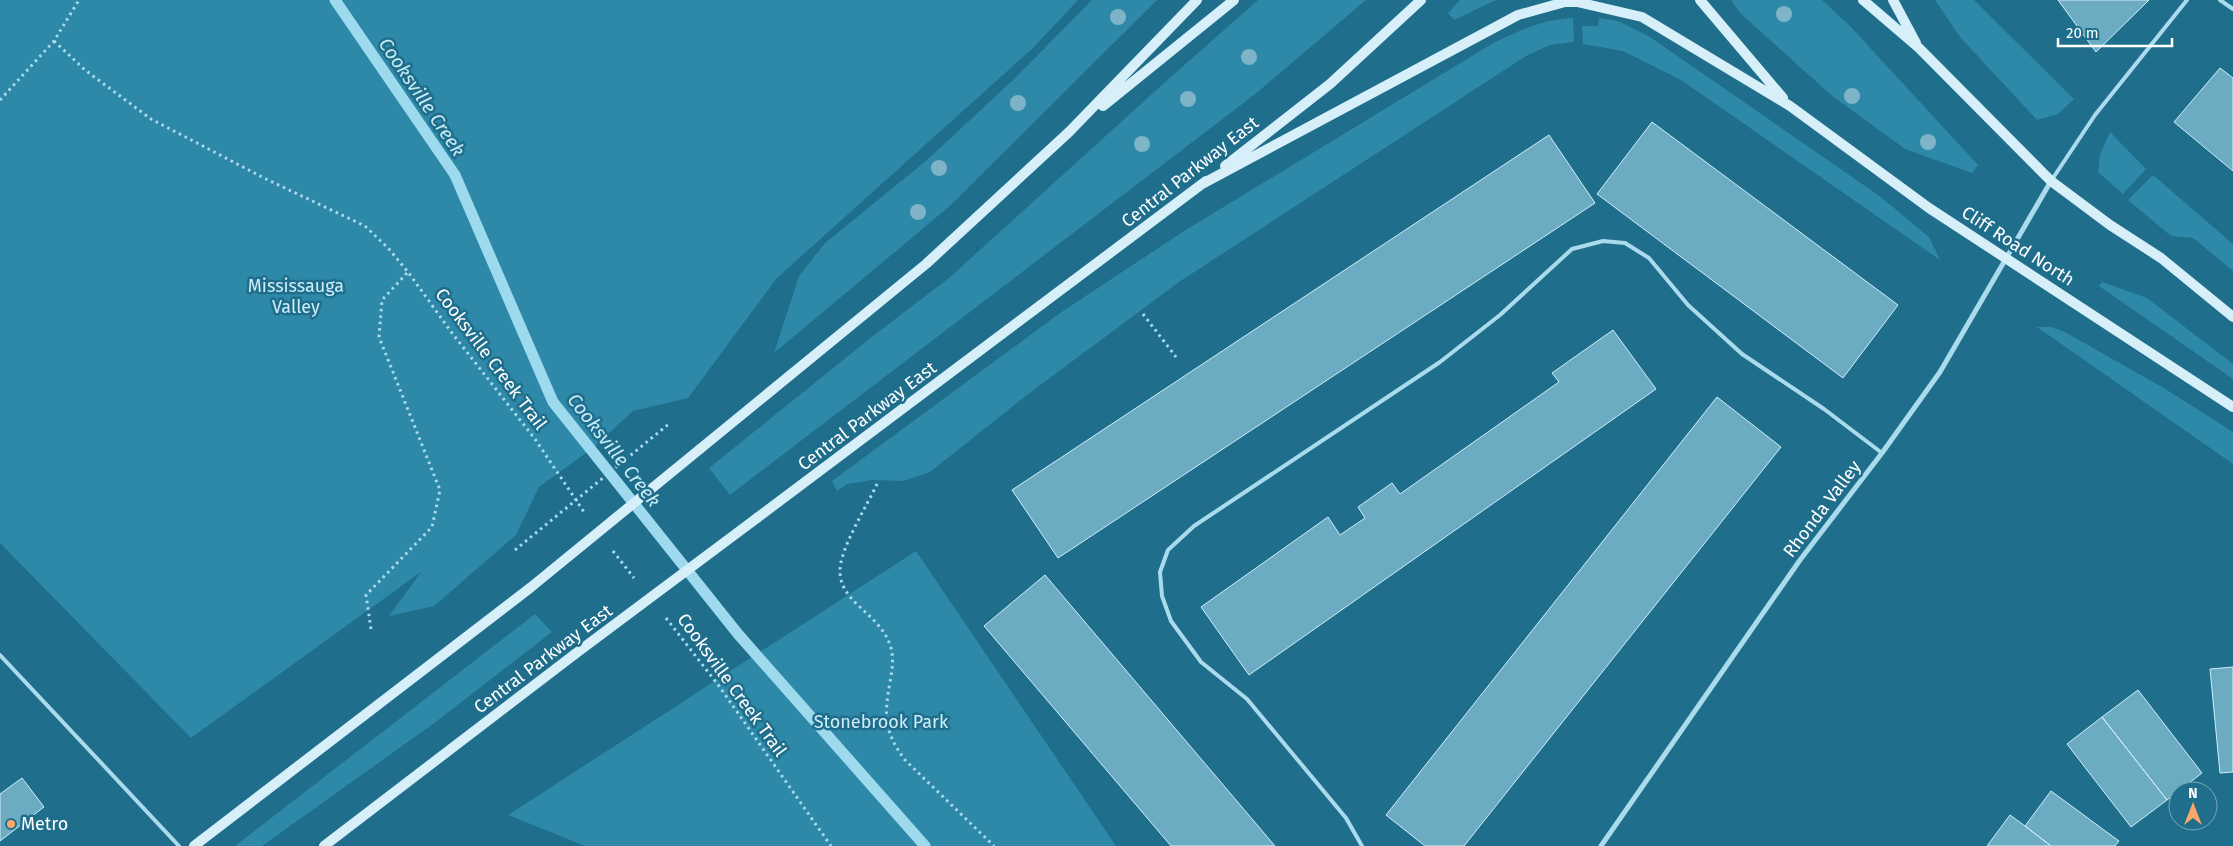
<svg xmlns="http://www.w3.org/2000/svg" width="2233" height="846" viewBox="0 0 2233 846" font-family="'Fira Sans',sans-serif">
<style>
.green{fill:#2e88a7}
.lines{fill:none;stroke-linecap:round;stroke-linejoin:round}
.stream{stroke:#9ddaee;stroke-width:11}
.building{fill:#6cacc3;stroke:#cfeef9}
.path{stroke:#aadbec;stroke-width:3;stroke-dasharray:2.5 4;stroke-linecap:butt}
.lane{stroke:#aadbec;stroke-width:4}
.street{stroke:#aadbec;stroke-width:5}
.secondary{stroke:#d6eff9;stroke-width:10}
.path-bridge{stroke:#aadbec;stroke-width:3;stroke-dasharray:2.5 4;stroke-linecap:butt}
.secondary-bridge{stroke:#d6eff9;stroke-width:10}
.tree{fill:#7fb4c8}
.poi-dot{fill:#fba769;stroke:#1e6e8c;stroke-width:2}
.labels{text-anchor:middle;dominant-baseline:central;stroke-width:5;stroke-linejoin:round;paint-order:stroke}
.street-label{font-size:18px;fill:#fff;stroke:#1e6e8c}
.park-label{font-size:18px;fill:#cfeef9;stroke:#1e6e8c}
.poi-label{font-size:18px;fill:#fff;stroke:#1e6e8c;text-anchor:start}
.water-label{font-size:19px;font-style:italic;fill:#c8ebf6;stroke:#1e6e8c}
</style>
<rect width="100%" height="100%" fill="#1e6e8c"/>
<path class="green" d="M0 0H1078L1033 48 777 278 688 398 633 411 594 447 539 487 516 535 434 606 389 616 421 572 191 738 0 543Z
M1092 0H1157L951 205 774 353 799 276 825 243 927 160 1015 78Z
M1258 0H1366L1254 95 730 495 709 468 873 336 949 278 1164 83Z
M1460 0H1496L1454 20 1448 13Z
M1731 0H1822L1850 26 1978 165 1972 173 1905 149 1831 95 1740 13Z
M1935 0H1974L2074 99 2058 114 2037 120 1960 37Z
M1573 18 1574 42 1550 45 1526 56 1179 282 1027 395 930 472 903 481 872 480 847 484 837 491 832 481 1060 313 1184 231 1495 42C1521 30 1544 19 1573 18Z
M1599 18 1618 21 1650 37 1881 197 1929 237 1940 260 1681 80 1623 51 1583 44 1582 26H1598Z
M2110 132 2146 169 2123 194 2098 172 2100 154Z
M2153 175 2233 244V271L2193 238 2171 236 2128 200Z
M2102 282 2147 298 2233 364V379L2099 286Z
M2037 327H2052L2065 332 2167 390 2233 432V464Z
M916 551 1116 846H585L508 815Z
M535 614 552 632 433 724 262 846H235Z"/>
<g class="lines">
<path class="stream" d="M335 0 455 175 553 402 738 634 925 846"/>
</g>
<path class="building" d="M2058 0H2149L2096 52Z
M2220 68 2233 78V171L2174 122Z
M1652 122 1898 305 1843 378 1597 194Z
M1549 135 1595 203 1058 558 1012 490Z
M1613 330 1656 389 1249 675 1201 607 1328 517 1340 535 1365 518 1358 507 1392 483 1400 494 1559 382 1552 373Z
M1717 397 1781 447 1464 846H1425L1386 815Z
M1045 575 1275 846H1171L984 626Z
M2233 667V772L2220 773 2210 669Z
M2138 690 2202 773 2167 800 2102 717Z
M2102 717 2167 800 2131 827 2067 744Z
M22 778 44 807 0 841V794Z
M2051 791 2119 841 2115 846H2051L2025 826Z
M2010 815 2025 826 2051 846H1987Z"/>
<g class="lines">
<path class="path" d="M54 41 85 70 151 119 266 179 365 226 388 248 408 272 452 333 535 439 584 512
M0 100 54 41 79 0
M1143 314 1176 357
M877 484C867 506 840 548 840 571 840 604 881 613 891 648 894 660 892 670 890 682 884 715 884 732 905 760L994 846
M613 551 634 578
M666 618 719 686 831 846
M371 629 366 595 432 527 440 490 379 337 382 300 408 272"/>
<path class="lane" d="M2220 0 2233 9
M2051 181 2095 115 2187 0
M0 655 179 846
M1362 846 1346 818 1247 699 1201 662 1171 621 1162 596 1160 572 1168 550 1194 526 1440 362 1500 315 1572 249 1603 241 1625 243 1649 258 1688 305 1742 354 1824 409 1882 453"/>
<path class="street" d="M1601 846 1800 560 1882 453 1940 372 2051 181"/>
<path class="secondary" d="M1700 0 1783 98
M1863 0 1919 48 2051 181 2110 225 2161 258 2233 317
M1893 0 1916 43
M1103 106 1234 0
M1225 166 1330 84 1421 0
M1202 184 1518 15 1565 2H1577L1642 17 1790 106 1929 208 2233 407
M700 449 926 264 1069 132 1197 0
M757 518 1206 181
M194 846 530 588
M324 846 575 654"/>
<path class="path-bridge" d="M515 550 670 423"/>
<path class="secondary-bridge" d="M530 588 700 449
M575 654 757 518"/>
</g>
<g class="tree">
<circle cx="1784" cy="14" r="8"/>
<circle cx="1118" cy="17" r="8"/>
<circle cx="1249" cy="57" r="8"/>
<circle cx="1852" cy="96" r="8"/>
<circle cx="1188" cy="99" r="8"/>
<circle cx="1018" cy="103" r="8"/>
<circle cx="1928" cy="142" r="8"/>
<circle cx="1142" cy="144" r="8"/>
<circle cx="939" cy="168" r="8"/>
<circle cx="918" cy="212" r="8"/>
</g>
<circle class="poi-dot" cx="11" cy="824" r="5"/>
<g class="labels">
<g class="street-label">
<text transform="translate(1190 172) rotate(-38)">Central Parkway East</text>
<text transform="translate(2018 246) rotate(33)">Cliff Road North</text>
<text transform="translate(491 359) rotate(53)">Cooksville Creek Trail</text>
<text transform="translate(867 416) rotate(-37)">Central Parkway East</text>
<text transform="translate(1822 509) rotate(-53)">Rhonda Valley</text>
<text transform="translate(543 659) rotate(-37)">Central Parkway East</text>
<text transform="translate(732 685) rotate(54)">Cooksville Creek Trail</text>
</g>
<g class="park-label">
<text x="296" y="286">Mississauga<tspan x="296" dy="21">Valley</tspan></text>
<text x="881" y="722">Stonebrook Park</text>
</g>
<g class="poi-label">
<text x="21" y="824">Metro</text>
</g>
<g class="water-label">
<text transform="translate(422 97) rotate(56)">Cooksville Creek</text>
<text transform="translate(614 450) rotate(52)">Cooksville Creek</text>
</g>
</g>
<g transform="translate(2193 806)"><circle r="24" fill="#1e6e8c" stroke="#78a8ba"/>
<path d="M0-4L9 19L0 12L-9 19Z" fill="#fba769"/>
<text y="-8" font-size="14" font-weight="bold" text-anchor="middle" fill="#ffffff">N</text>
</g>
<path d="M2058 38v8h114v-8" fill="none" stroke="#ffffff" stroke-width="2.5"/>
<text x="2066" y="38" font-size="15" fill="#ffffff" stroke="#1e6e8c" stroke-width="4" paint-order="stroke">20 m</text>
</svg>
